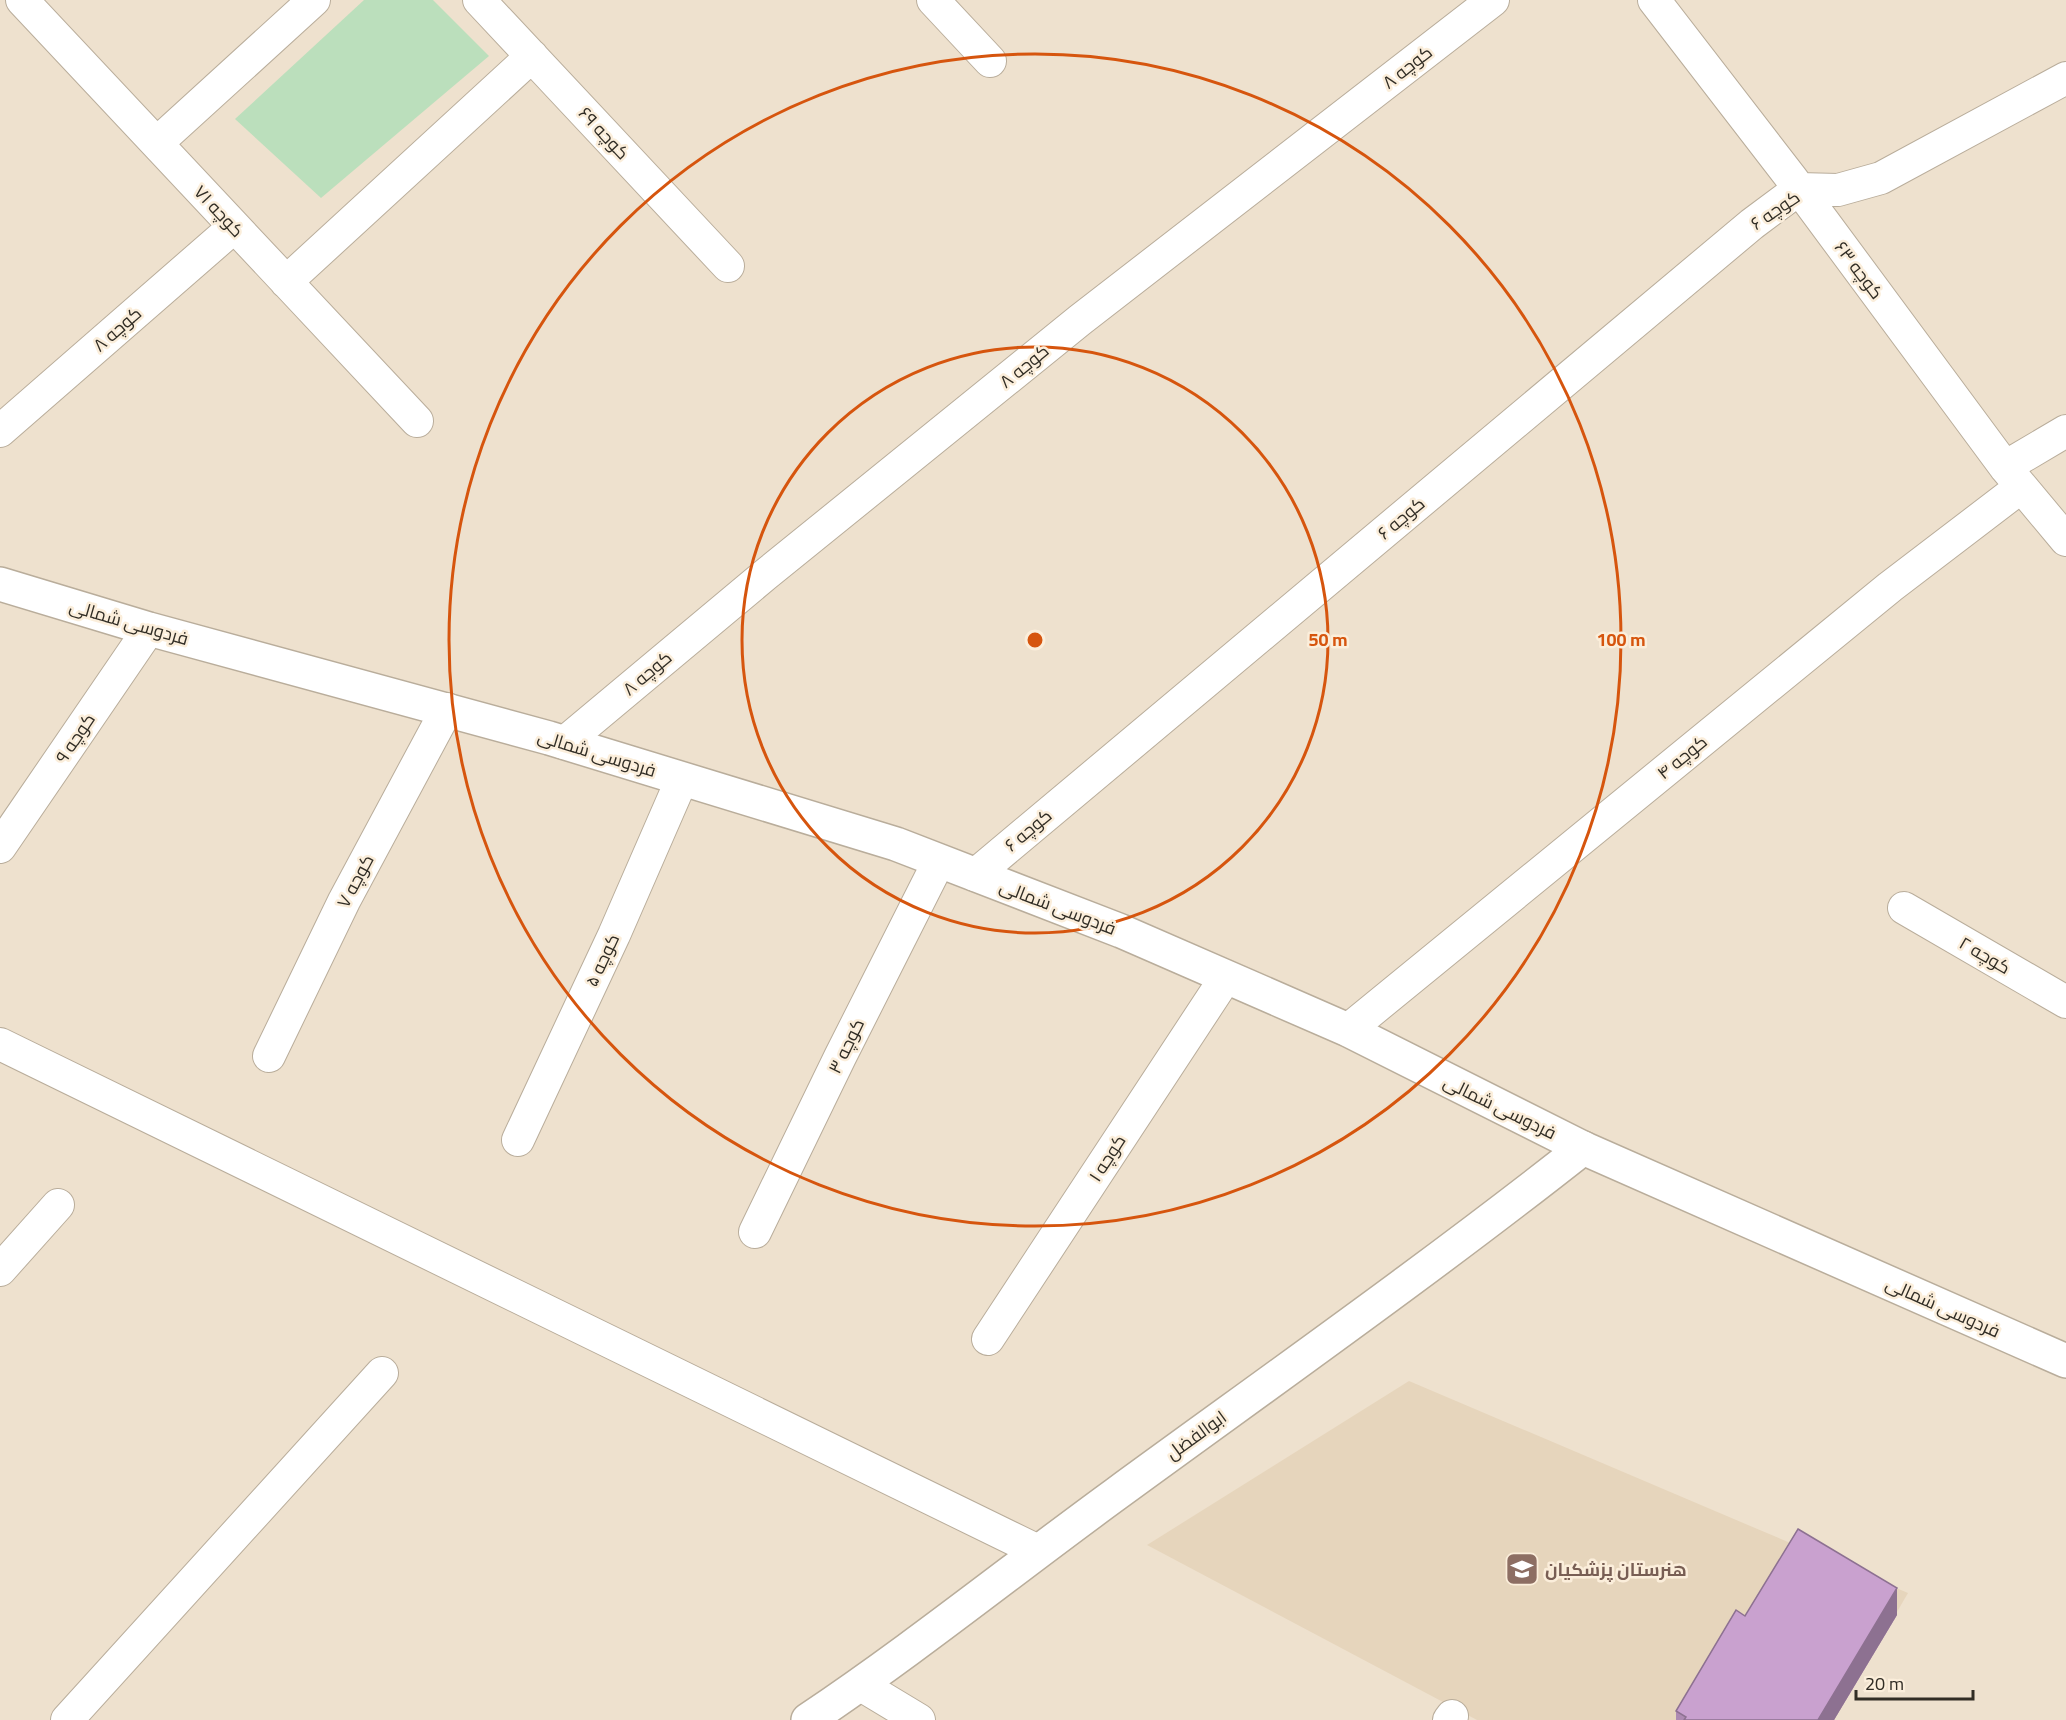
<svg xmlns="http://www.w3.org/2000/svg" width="2066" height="1720" viewBox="0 0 2066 1720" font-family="Georgia,Cairo,serif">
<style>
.built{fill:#e6d5bc}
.green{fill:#bbdfbc}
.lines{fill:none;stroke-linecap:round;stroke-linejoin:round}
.minor-casing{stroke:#b9ad9b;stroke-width:34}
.tertiary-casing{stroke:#b9ad9b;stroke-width:36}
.secondary-casing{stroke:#b9ad9b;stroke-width:36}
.minor{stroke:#fff;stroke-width:32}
.tertiary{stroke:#fff;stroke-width:33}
.secondary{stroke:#fff;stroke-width:33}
.wall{fill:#ad8ab2}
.shaded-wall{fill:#8d7191}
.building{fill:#c9a1cf;stroke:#8d7191;stroke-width:1.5}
.ring{fill:none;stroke:#d6550e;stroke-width:3}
.labels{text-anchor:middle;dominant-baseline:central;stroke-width:5;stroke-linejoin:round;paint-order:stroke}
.street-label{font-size:18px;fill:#312d25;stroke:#fbeedb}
.education-label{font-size:18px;font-weight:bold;fill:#785e54;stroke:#fbeedb;text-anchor:start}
.centre{fill:#d6550e;stroke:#fbeedb;stroke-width:3}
.ring-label{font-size:18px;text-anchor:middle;font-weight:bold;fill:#d6550e;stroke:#fbeedb;stroke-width:5;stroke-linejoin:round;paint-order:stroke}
</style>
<rect width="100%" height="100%" fill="#eee1ce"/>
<path class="built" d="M1409 1381 1908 1593 1834 1720H1477L1147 1545Z"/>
<path class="green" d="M364 0H433L489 56 321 198 235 119Z"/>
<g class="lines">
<g class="minor-casing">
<path id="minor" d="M22 0 417 421
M479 0 728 266
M933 0 990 61
M1654 0 1792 179 2005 467 2066 540
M157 143 314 0
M286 282 532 56
M0 431 234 227
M2005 467 2066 431
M564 743 765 575 1080 320 1493 0
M0 847 149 629
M975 875 1752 224 1799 189 1838 190 1881 178 2066 78
M1904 908 2066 1002
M1348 1030 1890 587 2021 487
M0 1044 1038 1551
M269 1056 344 901 447 709
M518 1140 614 935 682 779
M755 1232 840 1057 939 861
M0 1270 58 1205
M988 1339 1226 977
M861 1685 919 1720
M67 1720 382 1373
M1449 1720 1452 1716"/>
</g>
<g class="tertiary-casing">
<path id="tertiary" d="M808 1720C914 1649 1013 1569 1116 1494 1272 1380 1431 1268 1583 1148"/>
</g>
<g class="secondary-casing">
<path id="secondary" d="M0 584 149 629 549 738 896 844 1121 931 1348 1030 1583 1148 2066 1361"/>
</g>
<use href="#minor" class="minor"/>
<use href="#tertiary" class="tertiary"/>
<use href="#secondary" class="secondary"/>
</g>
<path class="wall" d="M1897 1615 1834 1720H1676V1711L1745 1616Z"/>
<path class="shaded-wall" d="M1897 1588V1615L1834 1720H1818Z"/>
<path class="building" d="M1798 1529 1897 1588 1818 1720H1684L1686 1717 1676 1711 1736 1610 1745 1616Z"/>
<g class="ring">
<circle cx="1035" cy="640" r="293"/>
<circle cx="1035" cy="640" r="586"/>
</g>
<defs>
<g id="school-square" transform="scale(1.725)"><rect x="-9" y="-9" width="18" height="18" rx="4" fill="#8d6e63" stroke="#fbeedb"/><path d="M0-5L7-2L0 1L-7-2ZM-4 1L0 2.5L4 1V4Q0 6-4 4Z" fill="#fff"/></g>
</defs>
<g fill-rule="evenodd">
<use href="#school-square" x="1522" y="1569"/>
</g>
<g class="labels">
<g class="street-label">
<text transform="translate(1407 67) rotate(-38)">کوچه ۸</text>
<text transform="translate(604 133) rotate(47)">کوچه ۶۹</text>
<text transform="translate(1775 210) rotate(-34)">کوچه ۶</text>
<text transform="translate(219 211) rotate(47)">کوچه ۷۱</text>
<text transform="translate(1859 270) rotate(53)">کوچه ۶۳</text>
<text transform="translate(117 329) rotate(-41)">کوچه ۸</text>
<text transform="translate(1024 366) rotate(-39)">کوچه ۸</text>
<text transform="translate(1401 518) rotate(-40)">کوچه ۶</text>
<text transform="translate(129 622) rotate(16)">فردوسی شمالی</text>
<text transform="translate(647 673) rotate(-40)">کوچه ۸</text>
<text transform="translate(75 738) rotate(-56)">کوچه ۹</text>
<text transform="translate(597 753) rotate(17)">فردوسی شمالی</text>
<text transform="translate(1682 757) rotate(-39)">کوچه ۴</text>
<text transform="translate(1028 830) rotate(-40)">کوچه ۶</text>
<text transform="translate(355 881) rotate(-62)">کوچه ۷</text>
<text transform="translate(1058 907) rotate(21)">فردوسی شمالی</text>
<text transform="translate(1985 955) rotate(30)">کوچه ۲</text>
<text transform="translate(602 960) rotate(-65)">کوچه ۵</text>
<text transform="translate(846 1046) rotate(-64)">کوچه ۳</text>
<text transform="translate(1500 1107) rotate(26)">فردوسی شمالی</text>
<text transform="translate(1107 1158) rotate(-57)">کوچه ۱</text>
<text transform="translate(1943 1307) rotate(24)">فردوسی شمالی</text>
<text transform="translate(1196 1435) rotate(-36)">ابوالفضل</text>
</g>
<g class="education-label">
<text x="1545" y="1569">هنرستان پزشکیان</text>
</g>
</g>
<circle cx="1035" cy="640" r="9" class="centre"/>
<g class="ring-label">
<text x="1328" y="646">50 m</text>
<text x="1621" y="646">100 m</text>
</g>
<path d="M1856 1690v9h117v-9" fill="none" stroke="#312d25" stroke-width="3"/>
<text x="1865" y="1690" font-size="18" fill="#312d25" stroke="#fbeedb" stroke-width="4.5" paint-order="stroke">20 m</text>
</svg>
